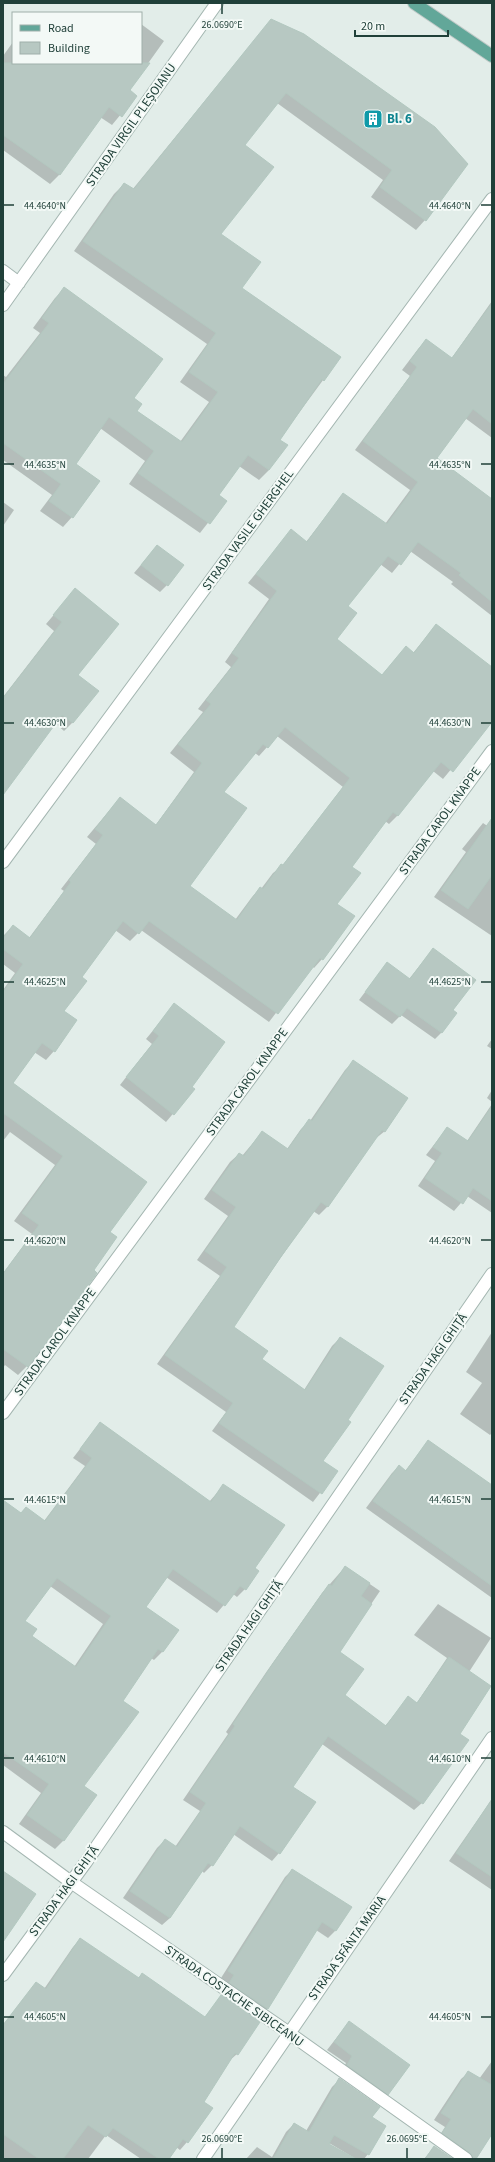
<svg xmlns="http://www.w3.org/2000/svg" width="495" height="2162" viewBox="0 0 495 2162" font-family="'Source Sans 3',sans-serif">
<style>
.shadow{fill:#0003;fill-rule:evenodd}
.building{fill:#b7c8c2;stroke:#b3c8c0;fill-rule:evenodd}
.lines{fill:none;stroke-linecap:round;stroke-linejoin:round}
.street-casing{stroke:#a4b6b1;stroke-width:14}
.primary-casing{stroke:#c1cac8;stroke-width:14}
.street{stroke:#fff;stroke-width:12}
.primary{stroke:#62a799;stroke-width:12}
.ticks{fill:none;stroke:#204039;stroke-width:1.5}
.labels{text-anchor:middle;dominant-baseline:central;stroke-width:4;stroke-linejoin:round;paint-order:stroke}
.culture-label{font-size:13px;font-weight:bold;fill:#0d838f;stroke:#f3f9f6;text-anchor:start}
.street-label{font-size:13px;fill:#204039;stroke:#f3f9f6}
.ticks-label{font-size:10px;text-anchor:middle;fill:#204039;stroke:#f3f9f6;stroke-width:4;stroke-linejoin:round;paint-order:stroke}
</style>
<rect width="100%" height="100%" fill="#e2ede9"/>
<path class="shadow" d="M271 20 303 34 425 220 416 230 371 197 383 180 277 103 244 145 220 234 241 288 340 357 279 440 269 470 259 480 239 466 218 495 225 501 200 533 129 484 145 461 100 428 74 464 72 517 63 527 40 511 52 495 3 460V375L6 377 40 333 33 328 55 298 65 288 133 398 136 411 180 442 209 402 180 382 207 344 74 251 114 194 124 184 132 190Z
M141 24 164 41 129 90 136 96 112 125 100 117 59 175 50 184 3 150V56L13 42V63H141Z
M492 301V438L465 418 435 458 492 500V616L451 584 453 582 410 551 392 573 380 564 347 606 336 639 381 676 406 647 413 653 436 625 492 669V720L443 779 433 771 398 815 389 824 385 821 351 867 335 904 322 959 314 968 312 966 269 1022 141 930 130 941 115 930 80 977 63 1011 76 1020 54 1051 46 1060 34 1052 12 1084 145 1182 109 1232 92 1270 96 1273 27 1366 18 1375 5 1365 3 1368V1273L32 1234 14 1221 55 1165 10 1132 3 1141V990L15 973 3 964V936L13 926 29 938 64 891 61 889 96 844 87 837 120 798 155 826 194 772 170 753 203 712 198 709 231 667 225 662 269 599 248 583 291 531 306 542 343 494 385 524 410 490 355 450 410 376 402 370 418 349 426 340 451 359ZM277 736 343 787 282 866 273 873 261 889 260 888 252 897 235 920 189 886 223 792 255 753 259 756Z
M3 502 14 510 3 526Z
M157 546 167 585 160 592 134 573Z
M75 590 77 675 73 722 64 731 55 723 3 781V697L54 631 46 624Z
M483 823 492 829V936L434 897 466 852 462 849Z
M433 949 452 1010 442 1032 435 1039 401 1015 392 1024 359 1000 387 963 409 979Z
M174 1005 190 1087 193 1090 166 1122 120 1085 152 1044 146 1039Z
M492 1039V1049L487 1046Z
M353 1062 385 1131 375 1139 327 1207 319 1215 313 1211 233 1327 261 1359 304 1390 332 1346 340 1338 347 1420 322 1461 336 1472 313 1502 212 1431 226 1412 157 1364 220 1276 197 1260 228 1216 204 1199 230 1162 239 1154 242 1156 262 1132 287 1149 301 1129 310 1121 345 1070Z
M492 1090V1102L487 1098Z
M492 1104V1213L467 1196 454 1211 418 1186 435 1161 426 1155 447 1128 467 1141Z
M492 1332V1433L490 1435 460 1414 482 1383 466 1372Z
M100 1423 209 1502 224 1485 254 1568 245 1589 237 1597 233 1594 217 1613 166 1577 144 1607 177 1630 162 1652 154 1660 151 1658 121 1701 83 1786 95 1795 63 1841 55 1849 19 1824 41 1793 3 1765V1501L20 1514 26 1508 44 1521 85 1466 73 1458ZM50 1586 103 1624 74 1667 31 1636 24 1621Z
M428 1441 492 1486V1598L366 1508 392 1473 399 1466 405 1471Z
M345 1567 380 1591 338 1653 344 1696 385 1726 408 1698 416 1704 447 1658 414 1635 438 1604 491 1638 469 1672 458 1734 422 1803 414 1810 322 1744 292 1787 279 1853 272 1861 233 1834 212 1865 204 1873 202 1871 170 1918 162 1925 123 1898 157 1848 165 1840 175 1847 200 1811 183 1800 228 1734 226 1732 267 1671 322 1593Z
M492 1799V1890L449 1861Z
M292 1870 351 1907 335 1931 328 1938 316 1930 267 2009 260 2016 223 1990 228 1983 221 1978 285 1877Z
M80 1939 138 1978 142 1974 204 2018 221 1996 237 2054 229 2061 202 2102 187 2142 180 2150 176 2147 168 2159H141L106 2135 88 2159H3V2025L36 1983 44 1989 73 1947Z
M349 2022 388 2094 381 2101 341 2072 346 2063 327 2050Z
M492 2061V2133L475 2159H461L436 2141 445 2127 434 2120 461 2079 469 2072 479 2079Z
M340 2079 370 2118 368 2154 364 2159H356L329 2143 319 2159H246L257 2147 272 2157 286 2132 294 2124 306 2131 332 2087Z
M434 2147 451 2159H424Z"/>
<path class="building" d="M271 19 304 34 435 127 468 164 426 221 380 187 392 170 286 93 245 145 274 167 221 234 261 262 242 288 341 357 324 381 322 379 280 440 288 445 269 470 248 455 219 495 227 501 210 524 138 473 154 451 109 417 76 464 100 481 73 518 49 501 61 484 3 443V384L49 323 42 318 64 287 163 359 134 398 142 404 137 411 182 442 218 392 189 372 216 333 83 241 124 183 134 189Z
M3 63H150L130 90 137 96 122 117 109 107 60 175 3 135Z
M492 303V424L473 409 437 458 492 499V602L459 575 461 573 418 542 401 565 388 556 348 606 357 613 337 639 382 675 406 646 414 653 436 624 492 667V722L453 772 441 762 398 816 393 812 352 867 361 873 337 904 355 916 323 960 320 958 278 1014 149 921 139 934 123 921 82 977 87 981 64 1011 77 1020 55 1052 42 1043 13 1083 147 1182 110 1232 117 1237 94 1270 97 1273 28 1367 3 1349V1274L39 1225 22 1213 63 1156 3 1113V992L23 964 3 949V938L13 925 30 938 71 882 69 880 103 835 95 829 120 797 156 825 202 763 178 744 211 704 206 700 239 658 232 653 277 591 256 574 291 529 307 542 343 493 387 524 418 482 363 441 417 367 410 361 426 339 452 358ZM285 727 350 778 283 865 281 864 263 889 260 887 237 920 190 886 247 808 224 792 263 744 268 748Z
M157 545 184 565 168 586 141 565Z
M75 588 119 624 78 675 99 691 73 723 62 715 3 795V698L62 622 53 615Z
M492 818V875L468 909 441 890Z
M433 948 476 980 453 1010 457 1013 442 1033 407 1008 400 1017 365 992 387 962 410 979Z
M174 1003 225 1042 192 1087 195 1089 174 1115 126 1077 159 1036 153 1031Z
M353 1060 408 1098 385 1132 382 1130 328 1207 321 1202 280 1258 234 1327 268 1351 262 1359 305 1390 340 1337 384 1366 348 1420 351 1422 323 1461 338 1471 322 1494 219 1423 233 1403 165 1355 227 1267 205 1251 236 1207 212 1190 239 1153 244 1156 262 1131 288 1149 309 1119 312 1121Z
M492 1106V1201L473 1188 463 1204 425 1178 442 1153 433 1147 447 1127 468 1141Z
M100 1422 211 1502 223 1484 285 1525 255 1568 259 1571 246 1590 240 1586 225 1606 173 1569 146 1607 179 1630 163 1652 158 1649 123 1701 139 1712 84 1786 97 1795 64 1841 27 1815 49 1784 3 1752V1500L21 1513 26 1507 45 1521 92 1458 80 1449ZM57 1578 111 1616 76 1667 32 1636 37 1629 25 1621Z
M428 1440 492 1485V1586L373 1501 399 1465 406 1471Z
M345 1566 370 1583 361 1596 372 1604 340 1652 364 1669 345 1695 386 1726 408 1696 417 1703 449 1657 491 1686 460 1734 469 1740 423 1804 328 1736 293 1787 316 1802 280 1854 240 1826 213 1866 208 1863 170 1918 130 1891 165 1839 177 1847 206 1803 190 1792 235 1726 233 1724 274 1662 329 1584 332 1586Z
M492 1799V1877L456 1853Z
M292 1869 352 1907 336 1931 322 1922 268 2009 229 1983 234 1975 228 1971Z
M3 1871 36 1894 3 1942Z
M80 1938 139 1978 142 1973 205 2017 221 1995 260 2022 238 2055 235 2053 204 2102 213 2108 188 2143 183 2139 169 2159H159L113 2128 106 2137 88 2125 63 2159H39L3 2134V2025L36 1982 46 1989Z
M349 2021 410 2065 388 2095 347 2065 352 2056 334 2042Z
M468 2071 492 2085V2134L476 2159H473L470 2153 442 2133 451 2119 441 2113Z
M339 2078 380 2107 372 2117 386 2126 369 2155 334 2135 329 2144 356 2159H273L294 2123 309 2132Z
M434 2146 453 2159H425Z"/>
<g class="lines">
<g class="street-casing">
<path id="street" d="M3 271 19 283
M3 305 217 3
M3 862 492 199
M3 1413 492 751
M3 1832 71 1882 289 2033 466 2159
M3 1975 86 1862 492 1274
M203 2159 492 1738"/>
</g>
<g class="primary-casing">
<path id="primary" d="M414 3 492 56"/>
</g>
<use href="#street" class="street"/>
<use href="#primary" class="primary"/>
</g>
<path class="ticks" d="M222 4V14M4 205H14M481 205H491M4 464H14M481 464H491M4 723H14M481 723H491M4 982H14M481 982H491M4 1240H14M481 1240H491M4 1499H14M481 1499H491M4 1758H14M481 1758H491M4 2017H14M481 2017H491M222 2148V2158M407 2148V2158"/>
<defs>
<g id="building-square" transform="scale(1)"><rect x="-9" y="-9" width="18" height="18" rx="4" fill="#0f9aa8" stroke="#f3f9f6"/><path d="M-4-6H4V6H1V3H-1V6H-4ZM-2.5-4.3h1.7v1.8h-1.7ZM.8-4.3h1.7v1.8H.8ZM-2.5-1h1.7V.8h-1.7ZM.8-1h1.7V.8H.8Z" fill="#fff"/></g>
</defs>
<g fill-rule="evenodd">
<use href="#building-square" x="373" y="119"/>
</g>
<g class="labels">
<g class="culture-label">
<text x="387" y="119">Bl. 6</text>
</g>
<g class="street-label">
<text transform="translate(131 125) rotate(-55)">STRADA VIRGIL PLEȘOIANU</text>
<text transform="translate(248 530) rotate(-54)">STRADA VASILE GHERGHEL</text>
<text transform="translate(440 821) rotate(-54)">STRADA CAROL KNAPPE</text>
<text transform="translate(247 1082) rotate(-54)">STRADA CAROL KNAPPE</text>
<text transform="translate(55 1342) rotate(-54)">STRADA CAROL KNAPPE</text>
<text transform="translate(433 1359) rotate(-55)">STRADA HAGI GHIȚĂ</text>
<text transform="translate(249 1626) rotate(-55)">STRADA HAGI GHIȚĂ</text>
<text transform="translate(64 1891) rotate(-54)">STRADA HAGI GHIȚĂ</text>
<text transform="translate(347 1948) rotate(-55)">STRADA SFÂNTA MARIA</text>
<text transform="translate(234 1996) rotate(35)">STRADA COSTACHE SIBICEANU</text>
</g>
</g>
<g class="ticks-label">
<text x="222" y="28">26.0690°E</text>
<text x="45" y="209">44.4640°N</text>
<text x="450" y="209">44.4640°N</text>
<text x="45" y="468">44.4635°N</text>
<text x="450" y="468">44.4635°N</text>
<text x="45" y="726">44.4630°N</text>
<text x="450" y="726">44.4630°N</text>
<text x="45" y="985">44.4625°N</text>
<text x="450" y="985">44.4625°N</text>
<text x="45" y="1244">44.4620°N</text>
<text x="450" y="1244">44.4620°N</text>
<text x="45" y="1503">44.4615°N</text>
<text x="450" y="1503">44.4615°N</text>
<text x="45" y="1762">44.4610°N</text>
<text x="450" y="1762">44.4610°N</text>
<text x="45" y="2020">44.4605°N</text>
<text x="450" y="2020">44.4605°N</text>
<text x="222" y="2142">26.0690°E</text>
<text x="407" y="2142">26.0695°E</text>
</g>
<rect width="495" height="2162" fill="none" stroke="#204039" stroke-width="8"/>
<rect x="12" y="12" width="130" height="52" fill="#f3f9f6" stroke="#9fafaa"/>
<rect x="20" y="25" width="20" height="6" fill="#62a799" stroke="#9fafaa"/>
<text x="48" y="32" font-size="12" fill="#204039">Road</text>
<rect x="20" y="42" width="20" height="12" fill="#b7c8c2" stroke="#9fafaa"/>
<text x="48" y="52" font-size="12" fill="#204039">Building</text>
<path d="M355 30v6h93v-6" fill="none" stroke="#204039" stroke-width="2"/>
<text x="361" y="30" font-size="12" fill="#204039" stroke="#f3f9f6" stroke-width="3" paint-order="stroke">20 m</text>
</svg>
